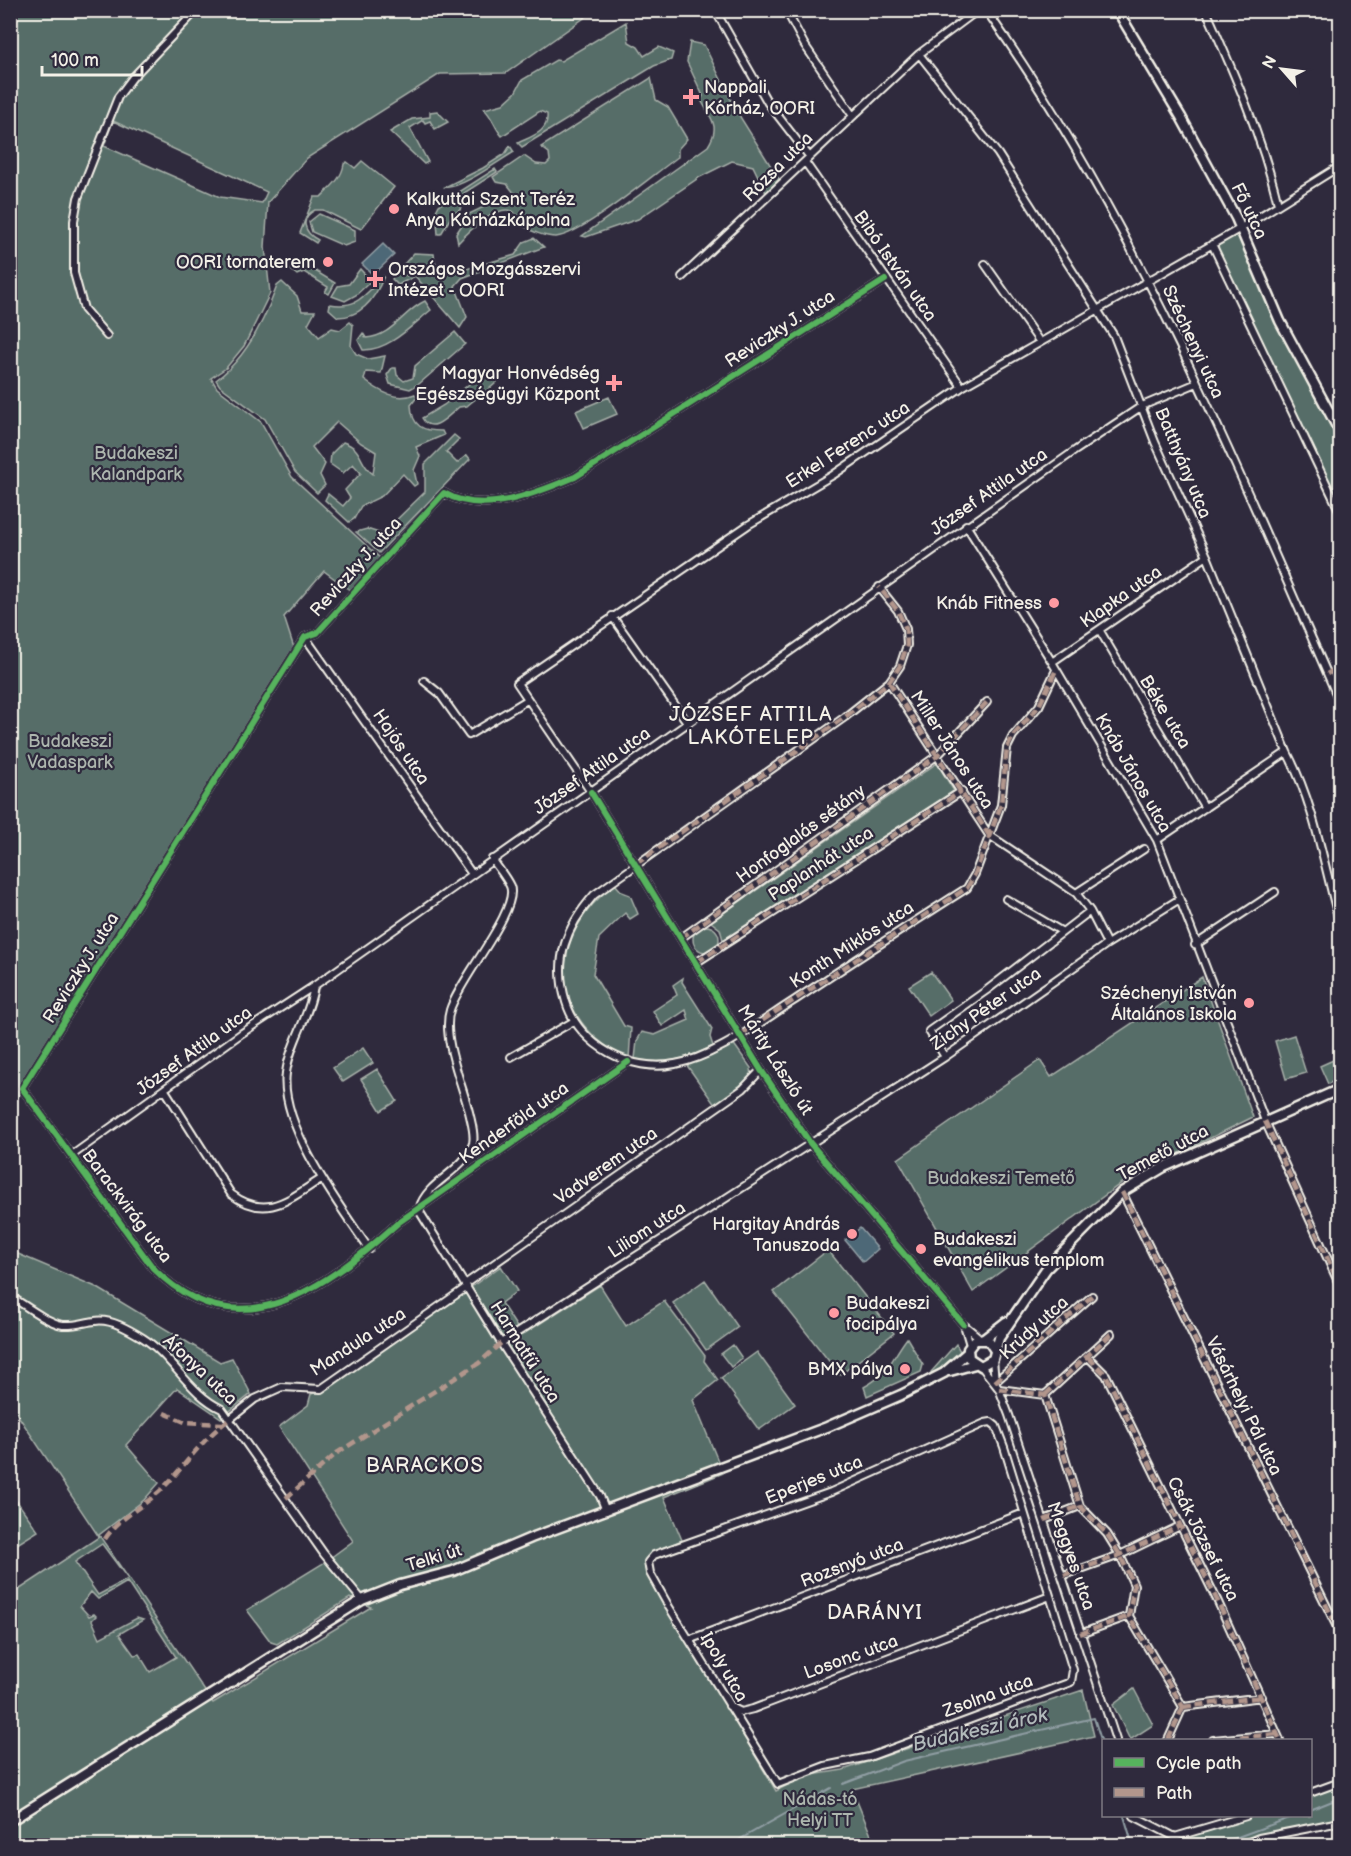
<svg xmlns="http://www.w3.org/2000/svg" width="1351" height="1856" viewBox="0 0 1351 1856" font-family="'Balsamiq Sans',sans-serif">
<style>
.green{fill:#576d68;stroke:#a6afa8;stroke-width:1.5;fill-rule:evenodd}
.water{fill:#4e6777;stroke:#909ea4;stroke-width:1.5}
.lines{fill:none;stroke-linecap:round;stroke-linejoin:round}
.stream{stroke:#909ea4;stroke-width:2}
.minor-casing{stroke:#f4f1e8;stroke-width:10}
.secondary-casing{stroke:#f4f1e8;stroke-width:13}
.minor{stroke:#2f2a3d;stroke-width:6}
.secondary{stroke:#2f2a3d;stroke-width:8}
.quiet{stroke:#b2968c;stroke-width:4.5;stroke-dasharray:9 4.5;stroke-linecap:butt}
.cycleway-casing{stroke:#2f2a3d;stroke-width:10}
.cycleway{stroke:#56b35d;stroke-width:6}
.poi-dot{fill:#ff9aa2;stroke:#2f2a3d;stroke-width:2}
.labels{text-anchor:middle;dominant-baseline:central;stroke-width:4.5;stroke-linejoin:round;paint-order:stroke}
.poi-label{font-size:18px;fill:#f4f1e8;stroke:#2f2a3d;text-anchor:end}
.street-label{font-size:18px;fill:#f4f1e8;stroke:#2f2a3d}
.park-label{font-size:18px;fill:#adb6ae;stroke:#2f2a3d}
.neighbourhood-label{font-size:20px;letter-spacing:1.5px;fill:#f4f1e8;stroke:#2f2a3d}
.water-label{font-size:20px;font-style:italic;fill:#b2babb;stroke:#2f2a3d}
</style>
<rect width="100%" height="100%" fill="#2f2a3d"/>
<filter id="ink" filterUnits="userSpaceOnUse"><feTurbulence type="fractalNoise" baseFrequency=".0167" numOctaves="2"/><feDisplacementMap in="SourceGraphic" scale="12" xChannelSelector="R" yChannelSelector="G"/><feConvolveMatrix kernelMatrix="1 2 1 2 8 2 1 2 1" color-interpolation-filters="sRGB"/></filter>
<g filter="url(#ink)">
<path class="green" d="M10 11H594L506 73 440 74 307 158 268 202 265 247 270 293 244 346 226 368 211 378 217 388 261 422 292 477 381 559 351 591 324 571 284 617 294 648 11 1108ZM113 121 267 192 262 203 220 197 104 146Z
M626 22 629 42 638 47 644 56 659 47 673 53 671 60 654 66 522 147 518 143C532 136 549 132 547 114L540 111 502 136C494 127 493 117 484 109L503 104 515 93 522 80 556 60 561 61Z
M690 42 704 45 737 112 779 179 766 193 753 166 732 161 700 177 638 219 586 237 582 236 708 146C721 126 711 119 701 100L703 96 687 62Z
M651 78 656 100 668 107 687 139 678 149V157C654 174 582 235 556 237 546 237 528 231 522 224 519 221 518 215 515 213 501 200 467 233 458 243L456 234 469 214 498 200 510 204 519 199 507 184 496 182 493 177 524 156 536 164 546 165 550 161 549 153 541 147Z
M437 111 448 122 435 129 430 121 425 123 423 120 410 128 428 162 424 164 390 132 412 119 430 117V112Z
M510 146 514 152C500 160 460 190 445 187L483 168 505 154Z
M362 161 394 187 361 229 323 210H315C299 218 304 233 318 240L316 243 300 233 314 197H321C332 186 342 178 344 164L347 162 355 168Z
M495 169 497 172 464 193 460 210 452 215 441 234H438L436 211 439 205Z
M319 214 355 230V242L344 246 312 232 309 222Z
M1241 228 1280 321 1340 432V512L1212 244Z
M534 238 544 247 462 278 455 286 467 317 460 328 415 276 398 285 392 279 397 269 407 276 411 272 404 264 414 253 434 254 435 263 441 270 450 262 463 270 515 255 524 242Z
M293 261H299L335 283 329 294 325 292 328 287 304 272 297 275 291 270Z
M360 269 371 281 356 295 345 301 332 296 338 286 349 284Z
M384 276C376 297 362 317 338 317L329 309 330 304C358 309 364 295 384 276Z
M282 282 297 296 302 311H315L308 324 319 337 332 328 340 330 350 322 353 325 351 346 356 354 368 359 385 356 381 373 366 372 364 380C379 391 396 402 415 394L417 397 411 405C412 427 423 431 442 431L444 435 416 447 420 456 414 470 417 484 414 486 403 474 382 496 361 506 354 519 349 522 325 500 328 494 343 506 350 498 345 490 361 473 353 464 343 473 330 464 331 454 343 442C364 449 358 463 373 474L376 452 361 443 337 422 312 447 325 464 320 475 325 485 317 493 295 472 265 419 220 386 216 380C245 359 265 319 277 286Z
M425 301 431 310C412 325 389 351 363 350L358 340 363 333 366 338C393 336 403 311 425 301Z
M455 332 465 344 419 384 410 389 390 384 387 375 392 368H396L397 375 404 381 413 378 415 366Z
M487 369 497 382C488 391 477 397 467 406L459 407C449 415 432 436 422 418L444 405Z
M609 397 617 414 584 428 576 411Z
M454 435 459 439 446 452 457 463 467 455 470 459 379 553 356 532 367 529 382 534 425 492V464Z
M937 763 954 791 723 940 720 929 711 922Z
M615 884 622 892 630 895 638 914 630 919 625 913 599 938 593 974 624 1026 631 1028 629 1059C546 1021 546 936 615 884Z
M693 939a13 13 0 1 1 26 0a13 13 0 1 1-26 0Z
M931 972 951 1000 929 1016 909 986Z
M1202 977 1253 1117 1127 1179 973 1292 898 1159 1040 1060 1051 1077Z
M683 978 682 982 712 1029 710 1037 713 1046C687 1059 665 1065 635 1059L637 1041 642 1032 655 1035 689 1020 686 1010 662 1026 653 1011 677 995 673 985Z
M1294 1035 1306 1073 1286 1079 1275 1041Z
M733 1043 751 1068 752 1076 715 1105 686 1064Z
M363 1048 373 1063 343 1082 333 1068Z
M1340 1057V1078L1328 1084 1320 1066Z
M377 1069 397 1101 381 1111 361 1079Z
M828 1250 894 1333 840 1375 774 1292Z
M11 1251 96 1287 220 1362 232 1358 251 1394 221 1418 177 1388 126 1445 159 1483 144 1500 99 1535 213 1703 371 1607 350 1598 277 1644 271 1642 247 1610 322 1564 353 1541 279 1427 308 1405 311 1394 325 1390 501 1266 517 1291 501 1303 522 1335 600 1285 626 1326 664 1301 705 1356 704 1361 718 1380 693 1400 723 1473 664 1497 682 1540C667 1547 645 1550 645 1569L776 1791 805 1776 843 1770 1083 1690 1094 1736 852 1789 875 1845H11V1595L99 1537 11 1405ZM102 1544 128 1579 98 1595 75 1562ZM127 1582 176 1657 150 1672 139 1654 134 1655 119 1634 143 1620 137 1618 100 1638 92 1620 96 1616 94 1614 89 1616 80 1606 91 1592 98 1599Z
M705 1280 738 1327 706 1350 673 1303Z
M907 1338 923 1365 921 1372 867 1396 864 1387C890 1373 891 1359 907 1338Z
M956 1344 961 1353 954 1362 933 1376 931 1372Z
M733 1345 742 1358 731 1367 721 1354Z
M757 1352 795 1404 759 1430 721 1378Z
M11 1493 38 1531 11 1548 10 1494Z
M1134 1689 1153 1725 1130 1740 1113 1705Z
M1340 1781V1817L1230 1845 1180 1844 1185 1832 1238 1816H1310L1311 1791Z"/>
<path class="water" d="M383 244 394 255 373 275 362 264Z
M860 1228 878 1249 863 1262 845 1240Z"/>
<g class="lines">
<path class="stream" d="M843 1784 904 1761 1094 1718 1104 1749
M1310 1810 1340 1798
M1124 1816 1133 1846
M728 1846 831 1788
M1213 1846 1295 1816"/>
<g class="minor-casing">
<path id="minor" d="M715 10 768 103 809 156
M786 10 804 44 853 116
M986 10C1136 221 1237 468 1340 703
M1206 10C1234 73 1262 137 1278 204
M1340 10V12
M919 54 998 154 1114 336 1155 442 1207 556 1287 752C1315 806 1324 866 1340 924
M805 162 962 387
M1212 244 1340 512
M985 264 1039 341
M682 277 919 54 978 10
M107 336 84 309 74 273V221L78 198 118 97 133 77 197 10
M966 525 1052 662 1157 840 1265 1121 1340 1286
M879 587 898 611 906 629 907 645 900 666 889 682 845 717 594 895C566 927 553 960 566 1002 579 1046 632 1073 675 1064 716 1057 760 1022 795 1000 852 962 909 925 967 888L975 874 1001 805 1007 748 1013 736 1039 706 1056 670
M612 616 687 722
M1100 631 1205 808
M305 637 472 874
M1052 662 1207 556
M424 681 439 693 469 735 527 700
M889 682 989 835 1076 893 1090 911 1107 944
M1157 840 1287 752
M1076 893 1144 849
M1006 899 1061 931
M681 938 938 755 987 702
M1195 945 1275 892
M697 962 962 791
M314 986C310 1016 290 1042 286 1073 279 1125 341 1208 369 1249
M511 1057 574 1021
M945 1057 929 1031 987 990 1090 911
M628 1062 399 1222C327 1286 239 1355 153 1268L22 1088 305 637 317 633 444 493C483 516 537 493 575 477L885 280
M165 1090 231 1194C267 1221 289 1199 321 1179
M71 1156 242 1033 314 986 1076 450 1142 406 1197 383
M1122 1192 1340 1633
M418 1209 501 1343 600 1496 606 1511
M419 1209C427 1180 465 1172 473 1143 475 1135 472 1125 470 1116 464 1088 441 1038 450 1010 459 980 520 909 510 886 506 877 498 868 492 859
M465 1284 743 1089 761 1070
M10 1296C25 1305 46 1322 63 1325 75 1326 85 1322 95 1321 110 1318 130 1330 143 1338 173 1357 189 1394 222 1409L324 1554 362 1600
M964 1325 970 1345
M981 1339 963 1324 810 1143 761 1070 591 792 517 683 748 525 833 475 962 387 1241 228 1340 166
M501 1343 945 1057 1107 944 1178 900
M1088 1357 1106 1375 1218 1602 1280 1740
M993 1359 995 1382
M981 1366 999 1389 1009 1415 1116 1740
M995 1382 1092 1296
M999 1389 1045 1395 1080 1506 1107 1534 1120 1555 1134 1585 1129 1616 1183 1707
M1045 1395 1111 1334
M230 1419 255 1399 282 1387 321 1389 467 1287
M991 1422 996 1426 1004 1447 1073 1670 1071 1682 869 1757 825 1766 778 1784 669 1607 650 1573 648 1562 654 1555 831 1492 985 1423Z
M1044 1520 1080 1506
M1064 1575 1120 1555 1180 1526
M1080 1634 1129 1616
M691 1639 1024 1513
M729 1706 741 1712 753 1709 1050 1596
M1183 1707 1262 1697
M1168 1740 1183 1707
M1213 1740 1277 1734
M1310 1793 1340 1782
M1134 1816 1175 1837
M1175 1837 1246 1816
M1175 1837 1178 1846
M1239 1846 1259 1838 1340 1822"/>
</g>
<g class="secondary-casing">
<path id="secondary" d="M1117 10 1181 117 1236 218 1280 321 1340 432
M984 1339 1006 1322
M994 1349 988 1340H975L968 1349 969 1358 981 1366 993 1359 999 1338 1046 1269 1122 1192 1164 1167 1340 1089
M950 1371 975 1364
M10 1821 362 1600 400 1585 453 1571 531 1538 827 1427 901 1395 944 1373 968 1352"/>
</g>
<use href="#minor" class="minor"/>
<use href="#secondary" class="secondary"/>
<path class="quiet" d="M1327 674 1340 666
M889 682 989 835
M636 864 845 717 889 682 900 666 907 645 906 629 898 611 879 587
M681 938 938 755 987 702
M697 962 962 791
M740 1035 967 888 975 874 1001 805 1007 748 1013 736 1039 706 1056 670
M1265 1121 1340 1286
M1122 1192 1340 1633
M1088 1357 1106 1375 1218 1602 1280 1740
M995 1382 1092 1296
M999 1389 1045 1395 1080 1506 1107 1534 1120 1555 1134 1585 1129 1616 1183 1707
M1045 1395 1111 1334
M164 1413 185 1422 223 1424
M286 1498 337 1453 479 1363 501 1343
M1044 1520 1080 1506
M105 1539C120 1516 146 1506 165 1486 187 1463 203 1438 230 1419
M1064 1575 1120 1555 1180 1526
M1080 1634 1129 1616
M1183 1707 1262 1697
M1168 1740 1183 1707
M1213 1740 1277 1734"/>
<g class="cycleway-casing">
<path id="cycleway" d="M591 792 761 1070 810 1143 963 1324
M628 1062 399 1222C327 1286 239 1355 153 1268L22 1088 305 637 317 633 444 493C483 516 537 493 575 477L885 280"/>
</g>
<use href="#cycleway" class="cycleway"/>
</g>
</g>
<g class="poi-dot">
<path d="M688 88h6v6h6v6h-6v6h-6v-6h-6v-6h6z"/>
<circle cx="394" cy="209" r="6"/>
<circle cx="328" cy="262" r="6"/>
<path d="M372 270h6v6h6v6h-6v6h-6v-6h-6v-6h6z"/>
<path d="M611 374h6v6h6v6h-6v6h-6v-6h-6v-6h6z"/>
<circle cx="1054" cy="603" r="6"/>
<circle cx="1249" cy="1003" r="6"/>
<circle cx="852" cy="1234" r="6"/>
<circle cx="921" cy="1249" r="6"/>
<circle cx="834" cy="1313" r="6"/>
<circle cx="905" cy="1369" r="6"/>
</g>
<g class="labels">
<g class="poi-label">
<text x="704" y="87" text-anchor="start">Nappali<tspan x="704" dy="21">Kórház, OORI</tspan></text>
<text x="406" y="199" text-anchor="start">Kalkuttai Szent Teréz<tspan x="406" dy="21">Anya Kórházkápolna</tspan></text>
<text x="316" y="262">OORI tornaterem</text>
<text x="388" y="269" text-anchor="start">Országos Mozgásszervi<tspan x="388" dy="21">Intézet - OORI</tspan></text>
<text x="600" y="373">Magyar Honvédség<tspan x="600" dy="21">Egészségügyi Központ</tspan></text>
<text x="1042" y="603">Knáb Fitness</text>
<text x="1237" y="993">Széchenyi István<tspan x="1237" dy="21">Általános Iskola</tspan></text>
<text x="840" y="1224">Hargitay András<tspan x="840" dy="21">Tanuszoda</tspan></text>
<text x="933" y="1239" text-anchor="start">Budakeszi<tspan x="933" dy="21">evangélikus templom</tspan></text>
<text x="846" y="1303" text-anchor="start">Budakeszi<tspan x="846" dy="21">focipálya</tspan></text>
<text x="893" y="1369">BMX pálya</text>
</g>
<g class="street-label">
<text transform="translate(778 167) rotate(-45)">Rózsa utca</text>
<text transform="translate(1249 211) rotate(64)">Fő utca</text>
<text transform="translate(895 266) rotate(55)">Bibó István utca</text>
<text transform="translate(780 329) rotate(-33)">Reviczky J. utca</text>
<text transform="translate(1193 342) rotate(65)">Széchenyi utca</text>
<text transform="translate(848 445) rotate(-33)">Erkel Ferenc utca</text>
<text transform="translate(1183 463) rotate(67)">Batthyány utca</text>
<text transform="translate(989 492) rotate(-35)">József Attila utca</text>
<text transform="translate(356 567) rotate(-48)">Reviczky J. utca</text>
<text transform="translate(1121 597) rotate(-35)">Klapka utca</text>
<text transform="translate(1165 712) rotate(59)">Béke utca</text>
<text transform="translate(401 747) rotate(56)">Hajós utca</text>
<text transform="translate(952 750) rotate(57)">Miller János utca</text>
<text transform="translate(592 771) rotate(-35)">József Attila utca</text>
<text transform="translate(1133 773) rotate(60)">Knáb János utca</text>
<text transform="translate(801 834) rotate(-36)">Honfoglalás sétány</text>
<text transform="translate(821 864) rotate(-33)">Paplanhát utca</text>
<text transform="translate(852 945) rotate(-33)">Konth Miklós utca</text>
<text transform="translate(81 968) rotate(-58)">Reviczky J. utca</text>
<text transform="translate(986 1009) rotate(-35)">Zichy Péter utca</text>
<text transform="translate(194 1051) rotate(-36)">József Attila utca</text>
<text transform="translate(775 1060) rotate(58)">Márity László út</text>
<text transform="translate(514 1123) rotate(-35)">Kenderföld utca</text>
<text transform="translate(1163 1153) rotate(-28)">Temető utca</text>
<text transform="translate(606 1166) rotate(-35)">Vadverem utca</text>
<text transform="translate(127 1206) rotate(53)">Barackvirág utca</text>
<text transform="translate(647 1230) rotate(-33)">Liliom utca</text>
<text transform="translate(1034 1328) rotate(-42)">Krúdy utca</text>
<text transform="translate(358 1342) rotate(-33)">Mandula utca</text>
<text transform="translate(525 1352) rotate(58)">Harmatfű utca</text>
<text transform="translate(200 1370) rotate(43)">Áfonya utca</text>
<text transform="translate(1244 1406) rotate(64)">Vásárhelyi Pál utca</text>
<text transform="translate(814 1480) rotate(-22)">Eperjes utca</text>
<text transform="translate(1203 1539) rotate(63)">Csák József utca</text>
<text transform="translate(1071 1556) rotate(71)">Meggyes utca</text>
<text transform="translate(434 1558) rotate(-17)">Telki út</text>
<text transform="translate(852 1563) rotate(-21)">Rozsnyó utca</text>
<text transform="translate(851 1657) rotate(-20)">Losonc utca</text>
<text transform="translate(724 1667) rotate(60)">Ipoly utca</text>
<text transform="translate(988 1696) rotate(-20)">Zsolna utca</text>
</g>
<g class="park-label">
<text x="136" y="453">Budakeszi<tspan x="136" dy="21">Kalandpark</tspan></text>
<text x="70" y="741">Budakeszi<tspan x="70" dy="21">Vadaspark</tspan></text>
<text x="1001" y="1178">Budakeszi Temető</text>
<text x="820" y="1799">Nádas-tó<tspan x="820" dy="21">Helyi TT</tspan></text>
</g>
<g class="neighbourhood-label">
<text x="751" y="715">JÓZSEF ATTILA<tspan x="751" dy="23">LAKÓTELEP</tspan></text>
<text x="425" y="1466">BARACKOS</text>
<text x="875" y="1613">DARÁNYI</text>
</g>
<g class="water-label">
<text transform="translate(980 1730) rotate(-13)">Budakeszi árok</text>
</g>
</g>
<rect width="1351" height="1856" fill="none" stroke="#2f2a3d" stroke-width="36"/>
<rect x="18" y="18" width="1315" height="1820" fill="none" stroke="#f4f1e8" stroke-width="2" filter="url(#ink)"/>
<rect x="1102" y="1739" width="210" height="78" fill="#2f2a3d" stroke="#7e7a81" stroke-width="1.5"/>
<rect x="1114" y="1758" width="30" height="9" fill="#56b35d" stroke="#7e7a81" stroke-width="1.5"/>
<text x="1156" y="1769" font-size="18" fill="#f4f1e8">Cycle path</text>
<rect x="1114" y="1788" width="30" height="9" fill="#b2968c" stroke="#7e7a81" stroke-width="1.5"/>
<text x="1156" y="1799" font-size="18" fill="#f4f1e8">Path</text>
<g transform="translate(1282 69) rotate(298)" stroke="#2f2a3d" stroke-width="4.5" paint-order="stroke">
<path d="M0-4.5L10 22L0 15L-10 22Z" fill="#f4f1e8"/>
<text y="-9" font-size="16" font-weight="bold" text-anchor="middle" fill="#f4f1e8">N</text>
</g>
<path d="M42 66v9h100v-9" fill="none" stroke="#f4f1e8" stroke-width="3"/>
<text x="51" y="66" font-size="18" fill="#f4f1e8" stroke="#2f2a3d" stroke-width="4.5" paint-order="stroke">100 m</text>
</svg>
